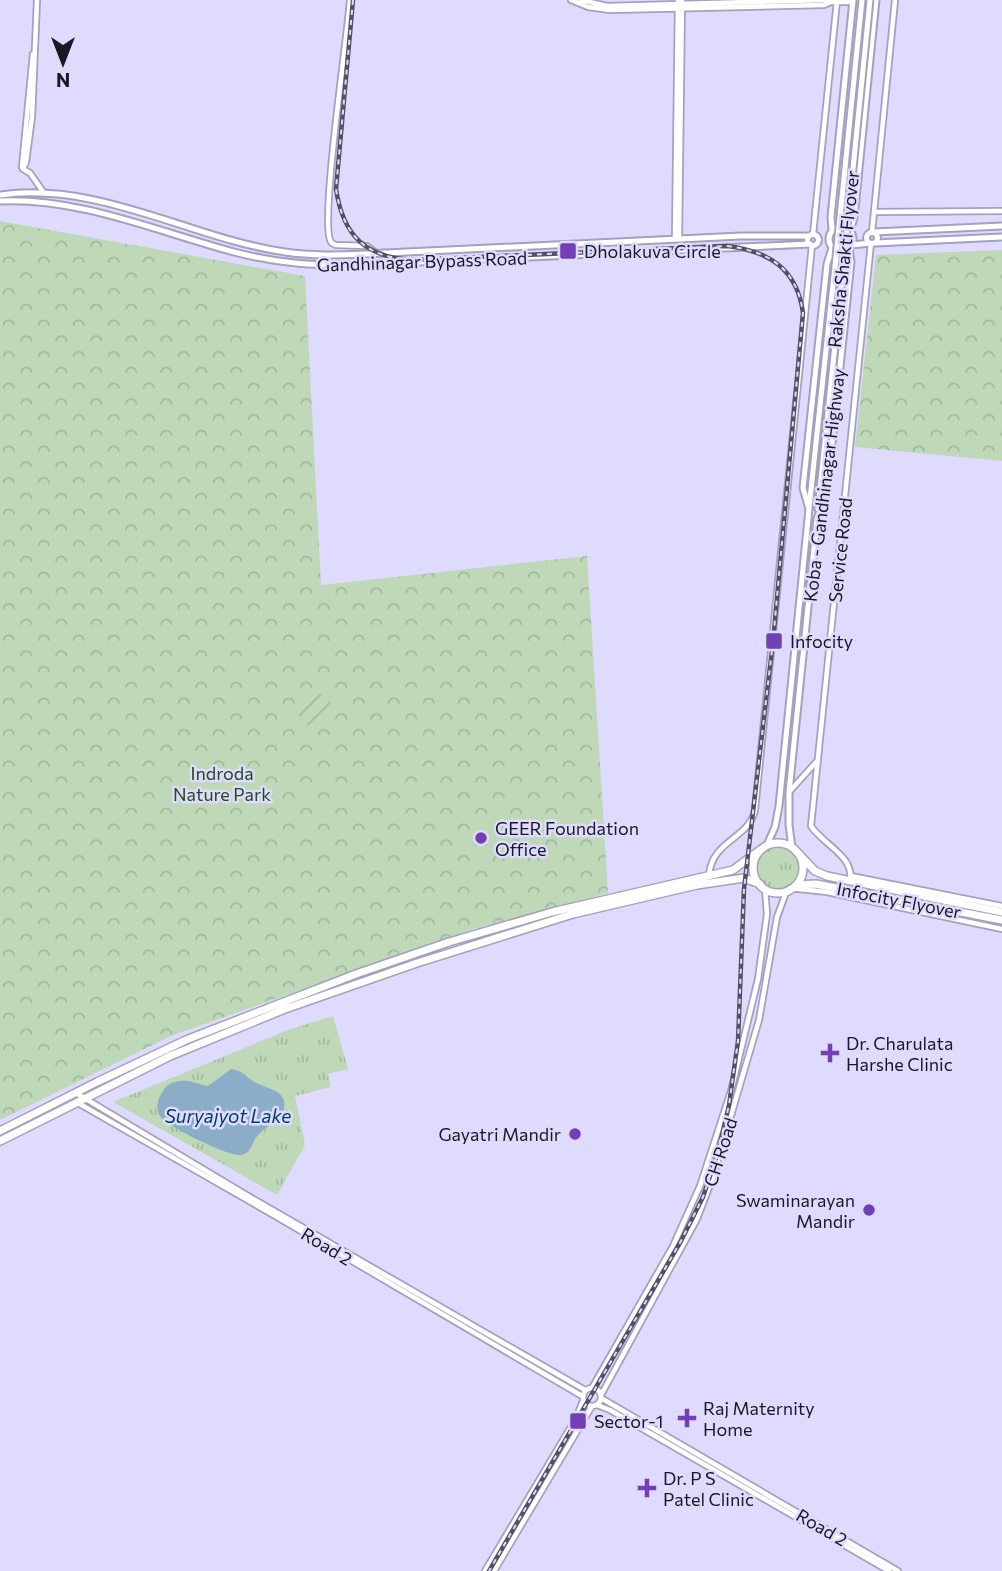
<svg xmlns="http://www.w3.org/2000/svg" width="1002" height="1571" viewBox="0 0 1002 1571" font-family="Commissioner,sans-serif">
<style>
.grass{fill:url(#grass-tufts)}
.forest{fill:url(#forest-crowns)}
.garden{fill:url(#garden-furrows)}
.water{fill:#8badc8}
.lines{fill:none;stroke-linecap:round;stroke-linejoin:round}
.minor-casing{stroke:#a4a0c0;stroke-width:8}
.major-casing{stroke:#a4a0c0;stroke-width:9}
.highway-casing{stroke:#a4a0c0;stroke-width:10}
.minor{stroke:#fff;stroke-width:4.5}
.major{stroke:#fff;stroke-width:5}
.highway{stroke:#fff;stroke-width:7}
.rail-casing{stroke:#535064;stroke-width:4.5}
.rail{stroke:#dfdbfe;stroke-width:2;stroke-dasharray:5;stroke-linecap:butt}
.major-bridge-casing{stroke:#a4a0c0;stroke-width:9;stroke-linecap:butt}
.major-bridge{stroke:#fff;stroke-width:5}
.poi-dot{fill:#723fb6;stroke:#dfdbfe;stroke-width:2.5}
.labels{text-anchor:middle;dominant-baseline:central;stroke-width:5;stroke-linejoin:round;paint-order:stroke}
.poi-label{font-size:18px;fill:#1a1825;stroke:#dfdbfe;text-anchor:start}
.street-label{font-size:18px;fill:#1a1825;stroke:#dfdbfe}
.park-label{font-size:18px;fill:#24491b;stroke:#dfdbfe}
.water-label{font-size:19px;font-style:italic;fill:#003d61;stroke:#dfdbfe}
</style>
<defs>
<pattern id="grass-tufts" width="24" height="20" patternUnits="userSpaceOnUse" patternTransform="scale(1.75)"><rect width="24" height="20" fill="#bed8b8"/><path d="M3 7l-1-3M5 7V3M7 7l1-3M15 17l-1-3M17 17v-4M19 17l1-3" fill="none" stroke="#a3b99e"/></pattern>
<pattern id="forest-crowns" width="20" height="18" patternUnits="userSpaceOnUse" patternTransform="scale(1.75)"><rect width="20" height="18" fill="#bed8b8"/><path d="M2 6a3 3 0 1 1 6 0M12 15a3 3 0 1 1 6 0" fill="none" stroke="#a3b99e"/></pattern>
<pattern id="garden-furrows" width="10" height="10" patternUnits="userSpaceOnUse" patternTransform="scale(1.75)"><rect width="10" height="10" fill="#bed8b8"/><path d="M-1 1l2-2M0 10L10 0M9 11l2-2" fill="none" stroke="#a3b99e"/></pattern>
</defs>
<rect width="100%" height="100%" fill="#dfdbfe"/>
<path class="grass" d="M757 868a21 21 0 1 1 42 0a21 21 0 1 1-42 0Z
M333 1016 348 1069 328 1074 331 1087 295 1096 305 1145 277 1195 113 1102 288 1030Z"/>
<path class="forest" d="M0 221 305 276 321 585 587 556 608 893 473 929 171 1036 0 1120Z
M1002 250V461L855 447 876 255Z"/>
<path class="garden" d="M298 710a17 17 0 1 1 34 0a17 17 0 1 1-34 0Z"/>
<path class="water" d="M231 1069C243 1070 246 1078 256 1083 270 1090 290 1091 283 1112 274 1122 263 1128 255 1139 252 1145 250 1153 242 1155 231 1158 166 1126 160 1116 155 1108 158 1098 163 1091 167 1084 174 1081 182 1081 191 1080 199 1085 208 1086Z"/>
<g class="lines">
<g class="minor-casing">
<path id="minor" d="M350 0C348 34 319 225 331 242 332 244 334 244 336 245L367 246 376 253
M571 0 588 7 610 10 824 5 831 2H853
M581 0 607 6 824 0 831 2
M22 167 33 54
M23 169 26 162 32 117 37 0
M23 169 30 173 44 193
M875 212 1002 211
M872 232 895 0
M813 234 837 1
M675 239 678 0
M679 239 682 0
M789 792 818 760
M709 875C712 840 749 839 755 810L812 245
M851 876 1002 906
M850 881C855 856 822 844 811 826L871 243
M790 888 827 892 1002 929
M76 1093 243 1193 585 1390
M78 1103 277 1217 582 1396
M583 1397a9 9 0 1 1 18 0a9 9 0 1 1-18 0Z
M592 1388 673 1246 700 1186 731 1091 758 979 767 914 765 889
M601 1395 697 1219 713 1177 759 1020 777 917 787 890
M601 1398 898 1571
M597 1405 610 1410 889 1571
M485 1571 575 1420 583 1401
M494 1571 592 1406"/>
</g>
<g class="major-casing">
<path id="major" d="M0 195C99 181 190 238 285 252 312 256 339 255 365 254L741 236H809
M0 201C80 197 161 233 238 253 277 263 315 266 355 265L810 244
M829 239a12 12 0 1 1 24 0a12 12 0 1 1-24 0Z
M832 230 831 217 853 0
M850 231 854 218 876 0
M874 232 1002 226
M866.5 238a5.5 5.5 0 1 1 11 0a5.5 5.5 0 1 1-11 0Z
M807.5 240a5.5 5.5 0 1 1 11 0a5.5 5.5 0 1 1-11 0Z
M875 243 1002 237
M852 245 870 243
M809 508 836 257
M818 509 844 258
M767 845 775 827 779 806 809 509 803 488 827 264 832 248
M792 848 789 825V792L817 519 827 491 851 262 849 248"/>
</g>
<g class="highway-casing">
<path id="highway" d="M753 868a25 25 0 1 1 50 0a25 25 0 1 1-50 0Z
M795 850 815 871 827 876 1002 912
M796 885 816 884 1002 920
M0 1131 97 1082 186 1040 356 974 449 942 552 912 733 870 760 850
M0 1141 170 1056 285 1009 417 963 573 914 697 885 744 878 760 884"/>
</g>
<use href="#minor" class="minor"/>
<use href="#major" class="major"/>
<use href="#highway" class="highway"/>
<g class="rail-casing">
<path id="rail" d="M353 0 336 189C343 236 366 258 414 260L727 246C768 251 797 268 803 313L773 641 744 889 738 1041 729 1105 718 1152 703 1197 681 1241 489 1571"/>
</g>
<use href="#rail" class="rail"/>
<g class="major-bridge-casing">
<path id="major-bridge" d="M836 257 862 0
M844 258 870 0"/>
</g>
<use href="#major-bridge" class="major-bridge"/>
</g>
<g class="poi-dot">
<rect x="559" y="242" width="18" height="18" rx="3.5"/>
<rect x="765" y="632" width="18" height="18" rx="3.5"/>
<circle cx="481" cy="838" r="7"/>
<path d="M826.5 1042.5h7v7h7v7h-7v7h-7v-7h-7v-7h7z"/>
<circle cx="575" cy="1134" r="7"/>
<circle cx="869" cy="1210" r="7"/>
<path d="M683.5 1407.5h7v7h7v7h-7v7h-7v-7h-7v-7h7z"/>
<rect x="569" y="1412" width="18" height="18" rx="3.5"/>
<path d="M643.5 1477.5h7v7h7v7h-7v7h-7v-7h-7v-7h7z"/>
</g>
<g class="labels">
<g class="poi-label">
<text x="584" y="251">Dholakuva Circle</text>
<text x="790" y="641">Infocity</text>
<text x="495" y="828">GEER Foundation<tspan x="495" dy="21">Office</tspan></text>
<text x="846" y="1043">Dr. Charulata<tspan x="846" dy="21">Harshe Clinic</tspan></text>
<text x="561" y="1134" text-anchor="end">Gayatri Mandir</text>
<text x="855" y="1200" text-anchor="end">Swaminarayan<tspan x="855" dy="21">Mandir</tspan></text>
<text x="703" y="1408">Raj Maternity<tspan x="703" dy="21">Home</tspan></text>
<text x="594" y="1421">Sector-1</text>
<text x="663" y="1478">Dr. P S<tspan x="663" dy="21">Patel Clinic</tspan></text>
</g>
<g class="street-label">
<text transform="translate(843 259) rotate(-84)">Raksha Shakti Flyover</text>
<text transform="translate(422 261) rotate(-2)">Gandhinagar Bypass Road</text>
<text transform="translate(824 485) rotate(-83)">Koba - Gandhinagar Highway</text>
<text transform="translate(840 550) rotate(-84)">Service Road</text>
<text transform="translate(899 900) rotate(11)">Infocity Flyover</text>
<text transform="translate(720 1152) rotate(-72)">CH Road</text>
<text transform="translate(327 1246) rotate(31)">Road 2</text>
<text transform="translate(822 1527) rotate(30)">Road 2</text>
</g>
<g class="park-label">
<text x="222" y="773">Indroda<tspan x="222" dy="21">Nature Park</tspan></text>
</g>
<g class="water-label">
<text x="228" y="1115">Suryajyot Lake</text>
</g>
</g>
<g transform="translate(63 63) rotate(180)" stroke="#dfdbfe" stroke-width="5" paint-order="stroke">
<path d="M0-5L12 26L0 18L-12 26Z" fill="#1a1825"/>
<text y="-10" font-size="19" font-weight="bold" text-anchor="middle" fill="#1a1825">N</text>
</g>
</svg>
